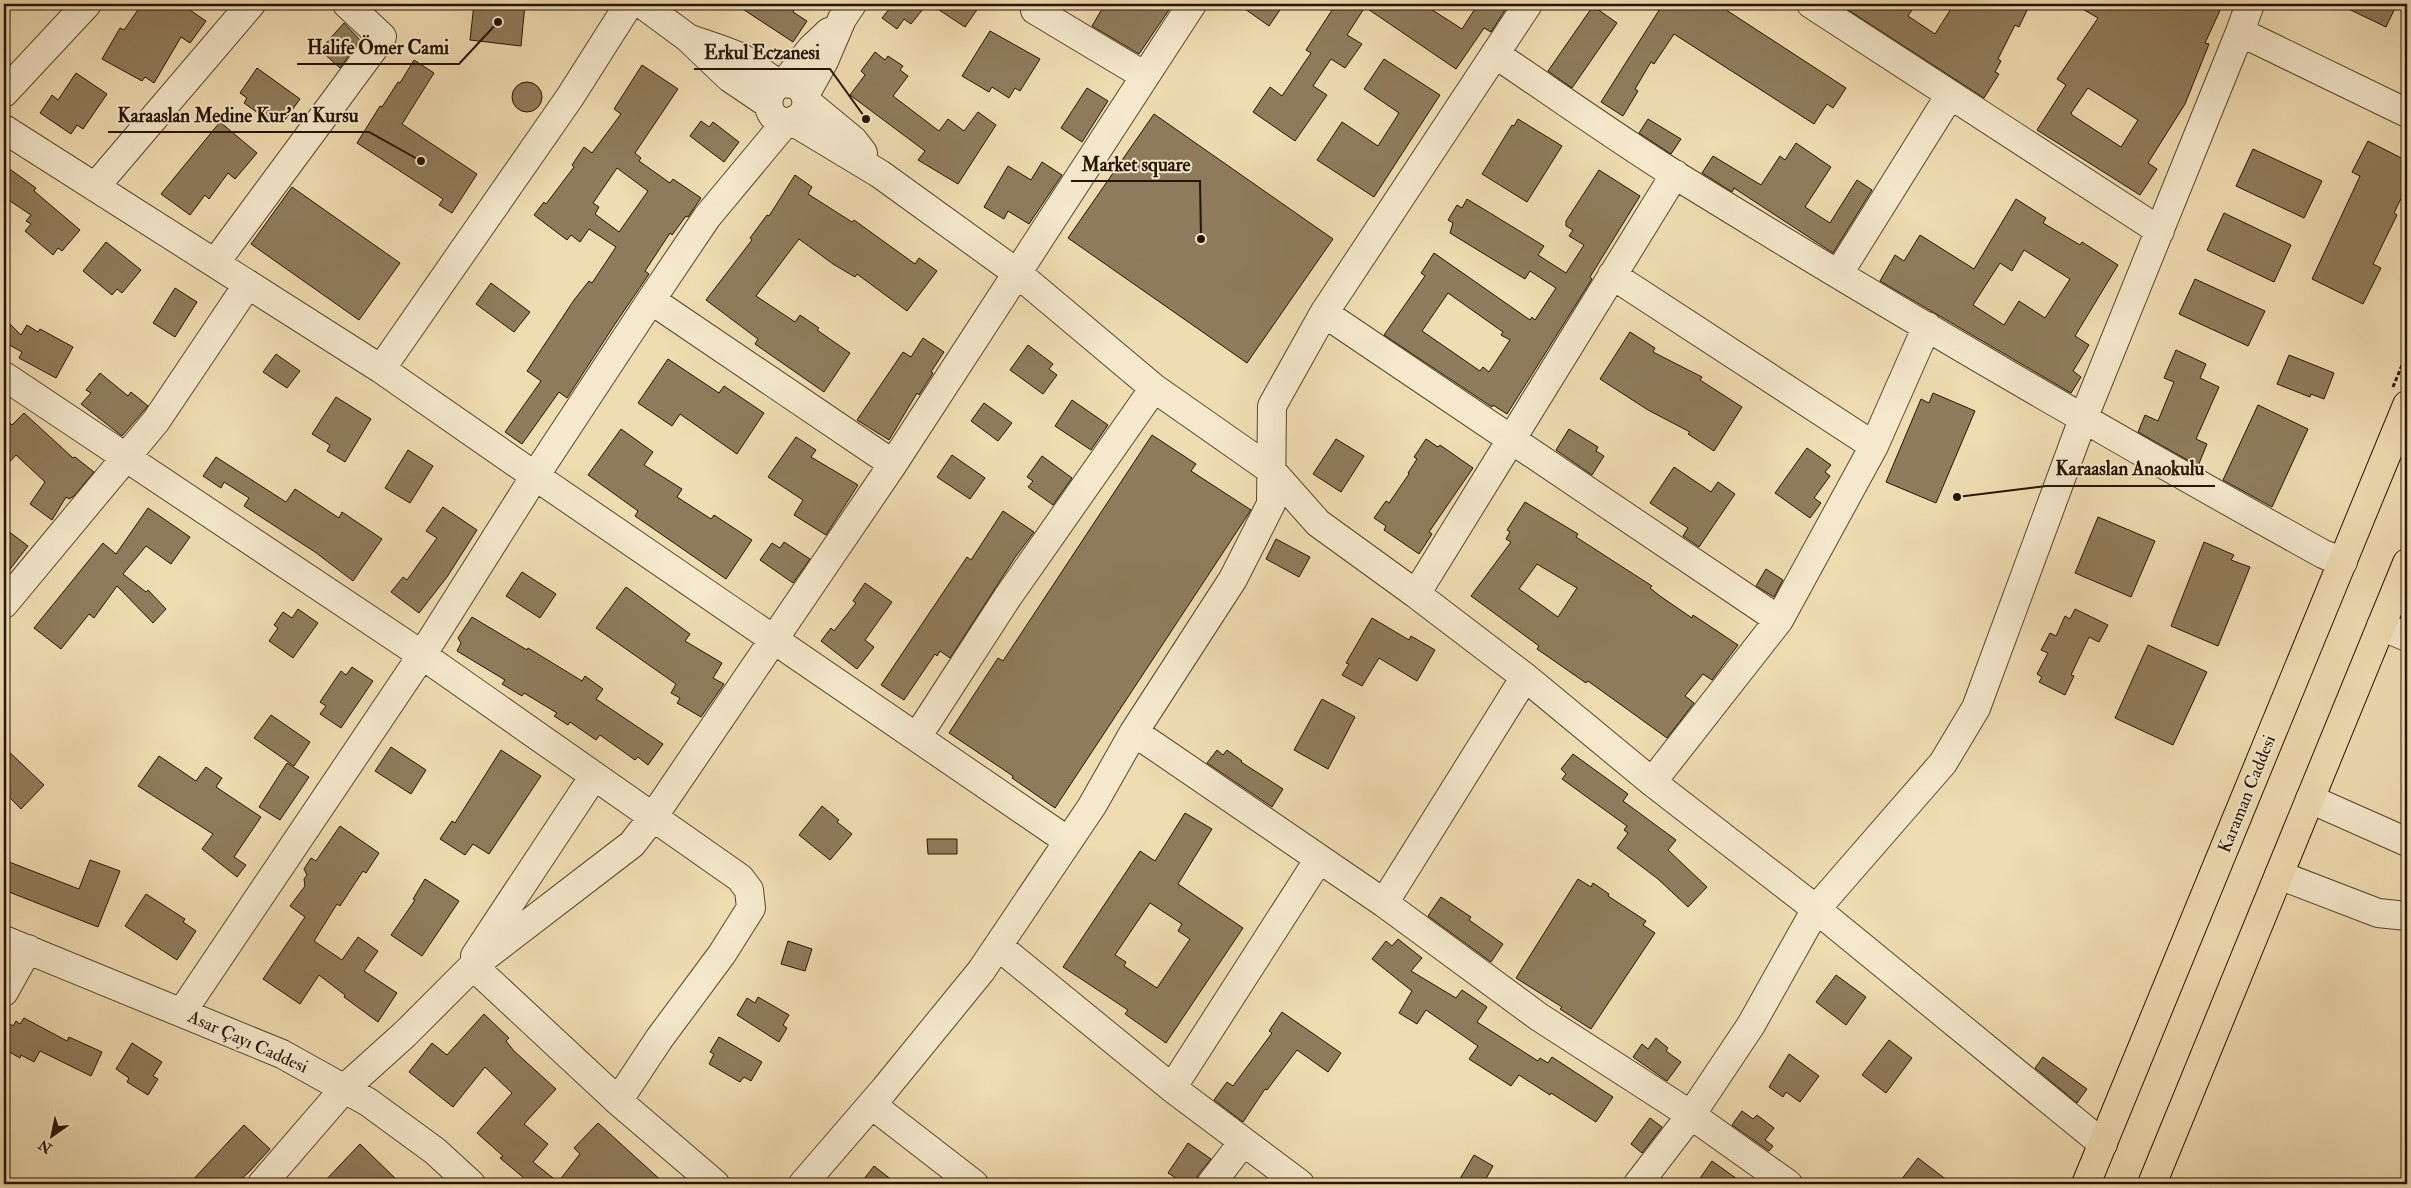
<svg xmlns="http://www.w3.org/2000/svg" width="2411" height="1188" viewBox="0 0 2411 1188" font-family="'IM FELL Double Pica',serif">
<style>
.building{fill:#8f7c5c;stroke:#261400;fill-rule:evenodd}
.lines{fill:none;stroke-linecap:round;stroke-linejoin:round}
.minor-casing{stroke:#58462c;stroke-width:30}
.highway-casing{stroke:#261400;stroke-width:30}
.path{stroke:#261400;stroke-width:3;stroke-dasharray:4 2.5;stroke-linecap:butt}
.minor{stroke:#f5e8cc;stroke-width:28}
.highway{stroke:#efdcb1;stroke-width:28}
.labels{text-anchor:middle;dominant-baseline:central;stroke-width:4;stroke-linejoin:round;paint-order:stroke}
.street-label{font-size:18px;fill:#261400;stroke:#f5e8cc}
.leader{fill:none;stroke:#261400;stroke-width:2}
.callout-dot{fill:#261400;stroke:#f5e8cc;stroke-width:2}
.callout-label{font-size:19px;text-anchor:middle;font-weight:bold;fill:#261400;stroke:#f5e8cc;stroke-width:4;stroke-linejoin:round;paint-order:stroke}
</style>
<rect width="100%" height="100%" fill="#efdcb1"/>
<filter id="stains"><feTurbulence type="fractalNoise" baseFrequency=".004" numOctaves="4"/><feColorMatrix values="0 0 0 0 .2 0 0 0 0 .09 0 0 0 0 .02 0 0 0 .5 -.17"/></filter>
<radialGradient id="worn" r=".72"><stop offset=".6" stop-color="#630" stop-opacity="0"/><stop offset="1" stop-color="#630" stop-opacity=".3"/></radialGradient>
<path class="building" d="M142 4H181L206 21 190 43 181 37 154 83 145 77 142 81 102 59 120 28 124 30Z
M474 4H525L521 46 470 40Z
M735 4H798L793 12 807 21 793 42Z
M885 4H927L911 24 904 19 897 29 882 18 890 8Z
M930 4H981L965 27Z
M1105 4H1173L1139 54 1092 26Z
M1238 4H1284L1269 26Z
M1336 4H1423L1462 29 1478 4H1509L1491 32 1484 28 1456 69 1365 7 1347 35 1362 44 1345 68 1331 59 1313 86 1327 95 1295 141 1253 112 1270 87 1282 96 1311 53 1306 50Z
M1663 4H1717L1846 88 1833 108 1827 104 1814 124 1674 34 1654 64 1651 62 1635 89 1638 91 1623 116 1601 102Z
M1839 4H1916L1908 16 1935 34 1954 4H2030L2019 27 2015 25 1998 59 2001 61 1995 72 1999 74 1984 98Z
M2074 4H2223L2205 43 2209 44 2185 104 2148 163 2157 169 2140 195 2037 130 2066 85 2057 79 2098 18ZM2088 88 2138 120 2121 147 2072 115 2071 113Z
M2338 4H2397L2386 27Z
M1593 6 1617 23 1572 88 1548 71Z
M344 23 360 40 340 68 320 50Z
M990 31 1040 59 1020 91 1015 88 1009 98 992 87 989 92 962 76Z
M875 52 885 60 888 56 903 66 900 70 908 76 893 96 939 131 948 119 964 131 978 112 996 125 958 184 918 160 925 151 850 95 865 75 861 71Z
M1384 59 1440 95 1374 197 1317 160 1342 122 1378 146 1399 113 1364 89Z
M414 60 434 73 402 124 477 174 452 213 439 205 443 199 357 143 380 106 382 107 398 82 400 83Z
M642 65 678 89 635 153 641 158 639 161 670 183 673 179 701 198 688 217 686 216 672 235 670 233 645 271 649 274 615 324 567 398 559 392 522 444 505 432 541 381 527 371 574 300 589 281 592 283 616 247 589 229 580 242 571 235 567 240 534 215 544 202 546 204 574 167 572 165 584 147 592 153 621 114 614 109ZM617 168 648 191 619 232 595 214 599 207 593 203Z
M257 68 300 99 285 120 278 115 272 123 244 103 247 98 240 93Z
M76 73 107 94 83 129 77 125 71 134 40 113 52 95 58 100Z
M512 97a15 15 0 1 1 30 0a15 15 0 1 1-30 0Z
M1087 88 1108 101 1082 142 1061 128Z
M1154 114 1333 239 1247 363 1068 238Z
M1518 119 1562 146 1527 202 1482 174 1512 125 1514 126Z
M1648 119 1681 139 1671 154 1639 133Z
M701 121 709 127 713 122 739 142 724 162 690 136Z
M220 122 257 153 235 179 228 173 209 199 205 195 190 215 161 194Z
M2368 141 2407 161V186L2394 213 2397 215 2373 264 2381 268 2363 304 2312 279 2360 176 2352 172Z
M1796 143 1831 167 1805 207 1830 223 1857 180 1872 190 1833 253 1734 188 1732 192 1702 173 1713 156 1761 185 1780 156 1785 160Z
M2253 149 2322 181 2304 218 2236 186Z
M1042 162 1062 175 1029 224 1008 211 1004 219 984 207 1008 166 1031 180Z
M4 165 36 188 34 191 80 230 62 251 58 248 53 255 25 231 31 224 26 221 31 215 4 197Z
M1599 170 1640 196 1590 277 1592 279 1507 414 1493 405 1492 407 1384 335 1425 276 1421 273 1434 253 1530 320 1532 317 1535 320 1556 288 1530 271 1525 279 1450 233 1453 223 1448 220 1457 205 1462 208 1467 199 1544 246 1538 255 1566 273 1584 245 1569 236 1573 230 1566 226V221ZM1448 293 1503 332 1501 335 1510 340 1489 372 1483 367 1480 371 1422 331Z
M795 175 812 187 808 194 852 222 854 220 915 264 919 258 937 271 907 311 857 274 855 277 833 264 799 239 756 296 795 322 800 315 819 328 817 330 850 353 824 392 755 344 758 339 706 300 752 240 750 238 767 215 769 216Z
M292 187 400 263 359 320 251 244Z
M2016 199 2046 218 2043 223 2080 245 2082 242 2118 265 2075 336 2089 345 2073 371 2081 377 2071 393 1880 281 1895 255 1904 261 1920 235 1974 269ZM2024 250 2070 279 2045 318 2019 301 2004 325 1973 305 2000 263 2012 271Z
M2224 213 2291 245 2274 282 2207 250Z
M106 242 141 270 122 293 117 289 112 295 83 271Z
M2195 279 2265 311 2248 346 2179 314Z
M491 283 530 312 514 332 476 304Z
M175 288 197 302 175 337 153 323Z
M4 318 21 335 27 325 38 332 40 329 73 347 56 378 19 358 22 352 4 342Z
M1630 332 1655 348 1653 352 1702 377 1700 380 1742 407 1714 451 1688 434 1690 432 1648 410 1600 379Z
M923 338 944 352 931 372 933 373 919 395 917 393 889 440 857 420 903 352 911 357Z
M1028 345 1053 364 1049 369 1057 375 1043 394 1010 370Z
M2176 350 2206 364 2200 378 2219 387 2196 439 2207 444 2198 466 2138 432 2145 415 2158 421 2174 382 2164 378Z
M276 354 300 371 287 388 263 372Z
M2289 355 2334 373 2324 399 2311 394 2310 397 2277 384Z
M668 359 719 393 724 386 764 413 737 454 680 414 672 426 638 403Z
M100 373 128 396 131 392 148 406 122 436 81 404 91 393 86 390Z
M1933 393 1975 411 1936 503 1886 482 1921 399 1929 403Z
M336 397 371 419 345 462 327 451 330 445 312 434Z
M1072 400 1108 425 1091 450 1055 426Z
M984 403 1012 423 998 441 971 421Z
M2258 405 2308 429 2272 507 2223 480Z
M24 413 73 458 75 457 94 472 74 496 69 499 66 497 52 520 30 504 45 482 16 455 4 468V418L12 425Z
M621 429 653 452 644 465 682 489 677 497 711 519 714 515 752 540 726 579 635 516 638 511 588 475Z
M1569 429 1598 447 1596 451 1604 456 1592 475 1556 450Z
M1152 435 1196 464 1191 471 1251 510 1055 808 1012 778 1013 776 949 733 998 658 1003 661Z
M796 437 816 450 811 457 858 485 826 535 794 515 803 500 768 477Z
M1336 439 1364 456 1341 492 1313 474Z
M1426 439 1438 447 1440 445 1473 468 1429 532 1432 534 1419 554 1384 530 1386 526 1374 518 1386 501 1389 503 1409 474 1408 473 1417 459 1414 457Z
M1807 448 1831 465 1825 472 1830 476 1814 498 1821 503 1810 518 1775 493Z
M408 450 433 466 410 503 385 488Z
M952 455 985 478 970 499 937 477Z
M1042 456 1072 478 1053 505 1028 487 1033 481 1027 477Z
M216 457 286 502 295 489 339 518 342 512 382 539 353 581 315 552 244 506 249 498 224 482 221 488 203 476Z
M1674 467 1711 492 1718 482 1735 494 1699 547 1683 536 1688 528 1650 503Z
M1525 502 1578 534 1576 537 1652 586 1650 588 1660 596 1692 618 1693 615 1738 645 1712 680 1703 674 1685 696 1694 703 1667 738 1588 681 1586 683 1537 649 1539 646 1471 596 1511 542 1506 539 1510 532 1507 530ZM1537 564 1577 588 1558 617 1519 589Z
M443 507 477 530 447 577 419 613 391 592 403 577 407 580 437 538 426 531Z
M148 508 190 537 171 564 146 546 123 574 146 592 148 590 166 609 153 623 117 586 94 618 89 614 61 649 34 628 103 543 116 554Z
M1003 511 1034 532 1016 556 950 658 940 651 937 656 935 654 904 700 881 685 967 557 971 560Z
M2098 517 2155 541 2131 597 2075 573Z
M4 528 28 546 4 577Z
M1276 539 1310 557 1299 577 1266 559Z
M784 542 810 559 793 583 760 560 772 543 780 548Z
M2204 542 2234 555 2231 560 2250 567 2218 646 2171 626Z
M1766 569 1783 580 1774 597 1756 586Z
M522 572 556 594 540 618 506 596Z
M865 583 892 602 865 640 874 647 857 669 821 641 831 628 834 631 856 603 853 601Z
M626 587 690 634 685 641 722 663 713 678 724 684 701 717 677 703 680 698 671 693 676 684 596 628Z
M298 609 318 623 293 658 269 641 278 628 274 625 283 612 292 618Z
M2075 609 2108 625 2099 642 2089 637 2071 675 2074 676 2065 695 2039 682 2042 677 2037 674 2048 653 2041 650 2050 633 2056 636 2065 616 2070 619Z
M472 617 527 650 528 648 582 681 585 676 603 689 596 699 663 744 648 765 638 757 635 760 600 735 596 740 570 722 568 725 554 716 557 713 524 693 522 696 502 684 505 680 457 651 461 643 458 638Z
M1372 618 1409 640 1411 636 1435 650 1417 681 1379 658 1362 686 1342 675 1349 664 1346 663Z
M2148 645 2207 672 2173 745 2115 718Z
M352 667 373 681 341 728 320 714 326 706 320 702 341 671 346 675Z
M1322 699 1355 717 1328 769 1294 750Z
M271 715 310 742 294 766 254 738Z
M4 747 44 785 21 809 4 792Z
M391 747 426 770 411 794 375 771Z
M501 750 541 776 489 854 473 844 465 855 440 839 452 821 455 823Z
M1217 750 1223 755 1227 750 1242 761 1241 762 1283 789 1272 807 1207 763Z
M1573 754 1628 794 1623 801 1676 840 1668 850 1707 887 1688 907 1658 879 1617 848 1628 833 1624 830 1627 826 1562 779 1566 774 1561 769Z
M159 756 196 781 206 767 222 778 216 787 261 817 234 857 246 865 237 877 202 849 213 834 138 786Z
M287 763 309 777 280 820 259 807Z
M822 806 839 820 837 822 852 834 830 860 799 835Z
M1185 813 1212 829 1178 884 1243 928 1166 1043 1125 1014 1128 1010 1063 967 1140 851 1155 861ZM1150 903 1182 924 1178 931 1190 939 1157 988 1124 966 1126 962 1115 955Z
M340 826 379 853 366 873 363 871 340 906 337 904 314 941 342 960 358 937 378 951 364 971 397 993 378 1022 344 997 345 995 319 975 300 1004 263 979 305 917 290 906 305 886 304 879 307 875 304 869 311 858 316 861Z
M927 839H957V854H928Z
M4 860 79 889 90 860 120 871 98 927 4 890Z
M425 879 459 901 422 956 391 935 415 900 413 899Z
M1578 879 1591 887 1593 883 1609 894 1608 896 1646 921 1643 925 1655 933 1591 1029 1560 1009 1562 1007 1516 978Z
M146 894 185 919 183 922 196 931 177 960 125 926Z
M1441 897 1471 917 1469 920 1503 944 1491 962 1428 916Z
M1398 939 1422 958 1411 971 1456 998 1462 990 1487 1007 1477 1022 1538 1061 1540 1058 1548 1063 1552 1057 1613 1097 1596 1122 1551 1093 1550 1095 1519 1075 1511 1086 1469 1059 1478 1046 1426 1010 1417 1024 1399 1013 1412 991 1372 959 1386 941 1392 946Z
M788 941 812 949 805 971 781 964Z
M1836 975 1866 997 1846 1025 1816 1002Z
M758 997 789 1015 783 1025 787 1028 779 1042 737 1015 747 998 755 1003Z
M1282 1012 1341 1053 1328 1072 1297 1050 1267 1090 1265 1089 1243 1122 1214 1100 1227 1082 1233 1086 1272 1033 1269 1031Z
M484 1014 509 1038 506 1041 514 1051 556 1089 524 1124 548 1144 533 1162 558 1182 580 1154 574 1148 598 1123 665 1184H531L500 1158 503 1156 477 1133 512 1093 485 1067 453 1107 409 1072 432 1043 447 1055Z
M24 1018 67 1041 69 1037 102 1052 91 1076 40 1051 34 1062 21 1055 20 1058 4 1049V1036L10 1024 13 1026 16 1021 20 1024Z
M719 1037 762 1062 751 1081 744 1077 740 1082 709 1064 714 1054 710 1052Z
M1656 1038 1668 1048 1666 1051 1681 1062 1667 1081 1633 1057 1642 1044 1648 1049Z
M1889 1040 1912 1058 1886 1093 1862 1075Z
M132 1043 162 1062 153 1076 158 1079 148 1095 127 1082 129 1078 116 1069Z
M1789 1054 1819 1076 1800 1102 1786 1092 1783 1097 1769 1087Z
M2043 1057 2087 1089 2077 1103 2035 1068Z
M1742 1111 1753 1119 1757 1115 1774 1128 1765 1140 1773 1146 1769 1151 1732 1125Z
M1650 1118 1662 1127 1642 1153 1631 1144Z
M244 1125 270 1149 250 1171 236 1184H189Z
M1188 1143 1211 1159 1198 1175 1196 1184H1185L1168 1173Z
M360 1144 401 1184H322Z
M1474 1155 1493 1166 1483 1184H1457Z
M1918 1158 1952 1184H1898Z
M1712 1161 1744 1184H1696Z
M874 1166 897 1184H860Z"/>
<g class="lines">
<g class="minor-casing">
<path id="minor" d="M642 4 688 38 730 78 767 103
M1039 4 1035 10 1145 76
M1811 4 2160 231
M2240 32 2407 113
M688 38C706 45 725 50 742 58 754 65 764 75 776 82 784 86 793 80 801 89 809 97 808 112 798 118 775 133 756 101 779 84
M1495 54C1556 95 1615 137 1677 176 1889 307 2105 433 2323 554L2343 562
M785 82 811 49 829 32
M4 93 87 4
M805 95 824 61 842 19 852 4
M807 102 853 140 863 153
M792 121 880 174 1017 273 1154 388 1271 470 1318 523 1416 594 1525 677 1652 782 1816 909 2103 1144
M4 129 381 369 535 476 1068 841
M95 187 251 4
M215 263 382 37 347 4
M1839 273 1950 95
M1612 275 1874 446
M651 300 893 464
M1324 313 1779 620
M381 369 570 97 629 4
M4 376 422 655 740 878 749 890 751 908 722 954 659 1039 618 1101
M1416 594 1675 174
M4 604 156 421 248 284
M2381 626 2407 637
M1134 732 1384 903 1539 1017 1691 1115 1788 1184
M917 737 1007 598 1154 388
M1652 782 1779 620 1874 446 1927 326
M2310 799 2407 842
M2279 875 2378 913 2407 916
M1384 903 1525 677
M4 940 282 1054 368 1102 435 1151 471 1184
M998 946 1172 1088 1300 1184
M475 956 594 776
M473 966 618 1101 715 1184
M4 992 28 949
M182 1012 422 655 535 476 651 300 707 217 786 122
M1172 1088 1319 859
M872 1105 974 1184
M262 1184 344 1089 405 1034 473 966 632 844 653 817 893 464 1192 4
M803 1184 884 1090 981 971 1092 806 1134 732 1233 579 1271 504 1272 406 1324 313 1528 4
M1211 1184 1243 1142
M1638 1184 1691 1115 1751 1025 1816 909 1943 763 1976 708 2083 419 2240 32 2250 4"/>
</g>
<g class="highway-casing">
<path id="highway" d="M2086 1184 2407 405
M2152 1184 2407 563"/>
</g>
<path class="path" d="M2393 387 2407 353"/>
<use href="#minor" class="minor"/>
<use href="#highway" class="highway"/>
</g>
<g class="labels">
<g class="street-label">
<text transform="translate(2247 794) rotate(-68)">Karaman Caddesi</text>
<text transform="translate(248 1042) rotate(24)">Asar Çayı Caddesi</text>
</g>
</g>
<path class="leader" d="M498 22L459 64H297M866 119L830 69H694M421 161L369 132H108M1201 239L1200 181H1071M1957 497L2046 486H2215"/>
<g class="callout-dot">
<circle cx="498" cy="22" r="5"/>
<circle cx="866" cy="119" r="5"/>
<circle cx="421" cy="161" r="5"/>
<circle cx="1201" cy="239" r="5"/>
<circle cx="1957" cy="497" r="5"/>
</g>
<g class="callout-label">
<text x="378" y="54">Halife Ömer Cami</text>
<text x="762" y="59">Erkul Eczanesi</text>
<text x="238" y="122">Karaaslan Medine Kur'an Kursu</text>
<text x="1136" y="171">Market square</text>
<text x="2130" y="475">Karaaslan Anaokulu</text>
</g>
<rect width="2411" height="1188" fill="none" stroke="#efdcb1" stroke-width="20"/>
<rect x="5" y="5" width="2401" height="1178" fill="none" stroke="#261400" stroke-width="2.5"/>
<rect x="10" y="10" width="2391" height="1168" fill="none" stroke="#261400"/>
<g transform="translate(52 1136) rotate(213)" stroke="#f5e8cc" stroke-width="4" paint-order="stroke">
<path d="M0-4L9 19L0 12L-9 19Z" fill="#261400"/>
<text y="-8" font-size="14" font-weight="bold" text-anchor="middle" fill="#261400">N</text>
</g>
<rect width="100%" height="100%" filter="url(#stains)"/>
<rect width="100%" height="100%" fill="url(#worn)"/>
</svg>
